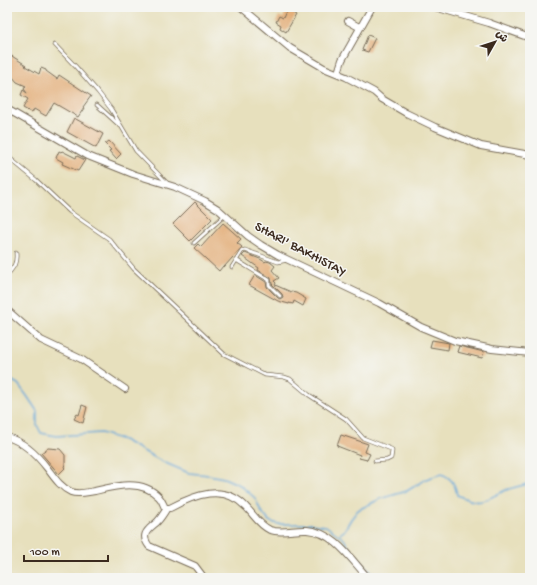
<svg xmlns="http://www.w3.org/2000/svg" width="537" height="585" viewBox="0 0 537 585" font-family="'Gochi Hand','Playpen Sans Arabic',sans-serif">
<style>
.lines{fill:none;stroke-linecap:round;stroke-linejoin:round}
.stream{stroke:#66a7d9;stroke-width:1.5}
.building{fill:#e3af7a}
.lane-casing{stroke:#776a56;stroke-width:4.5}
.street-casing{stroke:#776a56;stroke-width:8}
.lane{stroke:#fff;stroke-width:3}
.street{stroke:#fff;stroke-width:6}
.labels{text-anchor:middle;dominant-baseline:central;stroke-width:3;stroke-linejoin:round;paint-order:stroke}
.street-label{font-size:14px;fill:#3b2a1e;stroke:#f6f6f2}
</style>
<rect width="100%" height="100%" fill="#f6f6f2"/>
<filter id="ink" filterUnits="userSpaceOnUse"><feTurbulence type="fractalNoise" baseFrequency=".025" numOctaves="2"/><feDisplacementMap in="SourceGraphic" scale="8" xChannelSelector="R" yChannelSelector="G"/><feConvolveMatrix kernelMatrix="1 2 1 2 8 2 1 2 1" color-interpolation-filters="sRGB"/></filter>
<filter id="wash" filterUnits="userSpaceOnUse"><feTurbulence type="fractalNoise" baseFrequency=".012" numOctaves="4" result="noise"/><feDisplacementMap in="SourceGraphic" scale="16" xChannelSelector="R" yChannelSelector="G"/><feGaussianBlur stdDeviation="0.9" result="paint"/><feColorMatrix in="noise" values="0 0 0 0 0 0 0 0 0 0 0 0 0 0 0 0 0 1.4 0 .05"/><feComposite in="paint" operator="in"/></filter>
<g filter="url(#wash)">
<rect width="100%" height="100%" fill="#e7e0bd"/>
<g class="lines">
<path class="stream" d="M7 378 18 384 27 396 37 411V425L41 433 56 436 101 433 123 440 163 462 189 473 209 475 224 478 240 485 255 498 261 511 269 521 278 524H311L326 526 344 539 352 553 371 572 380 578
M340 534 344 531 351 519 358 510 380 499 407 491 426 479 441 474C452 478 455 484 457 495 483 507 482 501 506 490 514 487 522 486 530 483"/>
</g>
<g id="blocks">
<path class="building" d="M287 9 296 15 286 32 280 28 281 25 276 22 279 16 283 18Z
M368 35 375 38 368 52 362 50Z
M7 53 26 65 25 66 39 74 41 68 46 70V71L57 79 59 75 91 96 83 107 84 108 78 117 54 103 46 116 34 109 32 113 23 108 28 99 21 95 23 90 27 93 24 89 26 86 17 82 7 70Z
M74 118 103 134 96 148 67 132Z
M109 141 121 154 116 159 109 151 111 150 105 144Z
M59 151 61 152 62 151 76 158 77 156 85 160 78 171 62 164 63 162 56 158Z
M195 202 212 219 190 241 173 224Z
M223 223 241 239 237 243 242 247 224 267 223 266 219 271 194 248 198 244 201 247Z
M245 253 260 259 265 262 266 261 270 262 275 266 272 270 279 278 274 281 276 283 275 285 291 292 296 293 306 299 303 306 294 301 293 304 289 303V304L278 301 249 285 255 275 266 282 267 287 278 298 280 299 283 297 282 294 272 284 271 278 258 270 259 268 242 256Z
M432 340 449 343 448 350 430 347Z
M459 346 484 352 482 358 457 352Z
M82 405 87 407 83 423 74 419 77 414 79 415Z
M341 435 368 444 365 452 370 454 367 460 359 458 360 455 337 446Z
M48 448 60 449 65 455V464L64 467 65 468 59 474 41 453Z"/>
</g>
</g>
<g filter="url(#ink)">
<use href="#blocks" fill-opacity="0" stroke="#776a56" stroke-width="1"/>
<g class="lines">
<g class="lane-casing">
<path id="lane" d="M55 45 76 67 98 92 111 109 136 151 168 184
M97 105 119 125
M7 156 36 180 70 212 109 239 134 269 224 354 265 375 284 377 290 379 309 395 346 419 363 438 391 449 392 451 391 458 387 460 375 461
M194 243 225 215
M236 260 269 280V285L280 296
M232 267 242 251 245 250 278 262 287 260
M7 275C14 267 17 263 16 253"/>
</g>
<g class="street-casing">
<path id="street" d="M241 7 290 48 324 68 346 77 374 92 382 99 406 113 435 127 481 146 530 155
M435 7 489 23 530 38
M348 21 359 27
M338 73 342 60 372 7
M7 109 88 156 133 174 175 187 205 201 218 209 248 236 261 245 278 255 379 303 421 327 455 341 492 349 530 353
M7 310 41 340 81 359 125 389
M7 437C24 442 37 455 47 468 54 477 60 487 71 492 78 495 88 492 95 491 116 486 142 479 159 497 162 500 163 504 165 508H170C194 495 224 483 246 507 254 515 259 525 270 530 282 534 295 529 307 530 334 532 351 559 368 578
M167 508C164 513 161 518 157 522 148 530 140 534 149 546L195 566 204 578"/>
</g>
<use href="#lane" class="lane"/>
<use href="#street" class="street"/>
</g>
</g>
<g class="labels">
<g class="street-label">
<text transform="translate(300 250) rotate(28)">SHARI' BAKHISTAY</text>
</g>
</g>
<rect width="537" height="585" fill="none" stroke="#f6f6f2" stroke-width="24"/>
<g transform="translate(495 42) rotate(51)" stroke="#f6f6f2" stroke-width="3" paint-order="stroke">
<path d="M0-3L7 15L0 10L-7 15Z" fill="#3b2a1e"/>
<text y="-6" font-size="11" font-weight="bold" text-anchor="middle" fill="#3b2a1e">ش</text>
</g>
<path d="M24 555v6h84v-6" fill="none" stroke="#3b2a1e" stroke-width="2"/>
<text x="30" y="555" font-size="12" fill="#3b2a1e" stroke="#f6f6f2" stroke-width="3" paint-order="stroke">100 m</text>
</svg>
